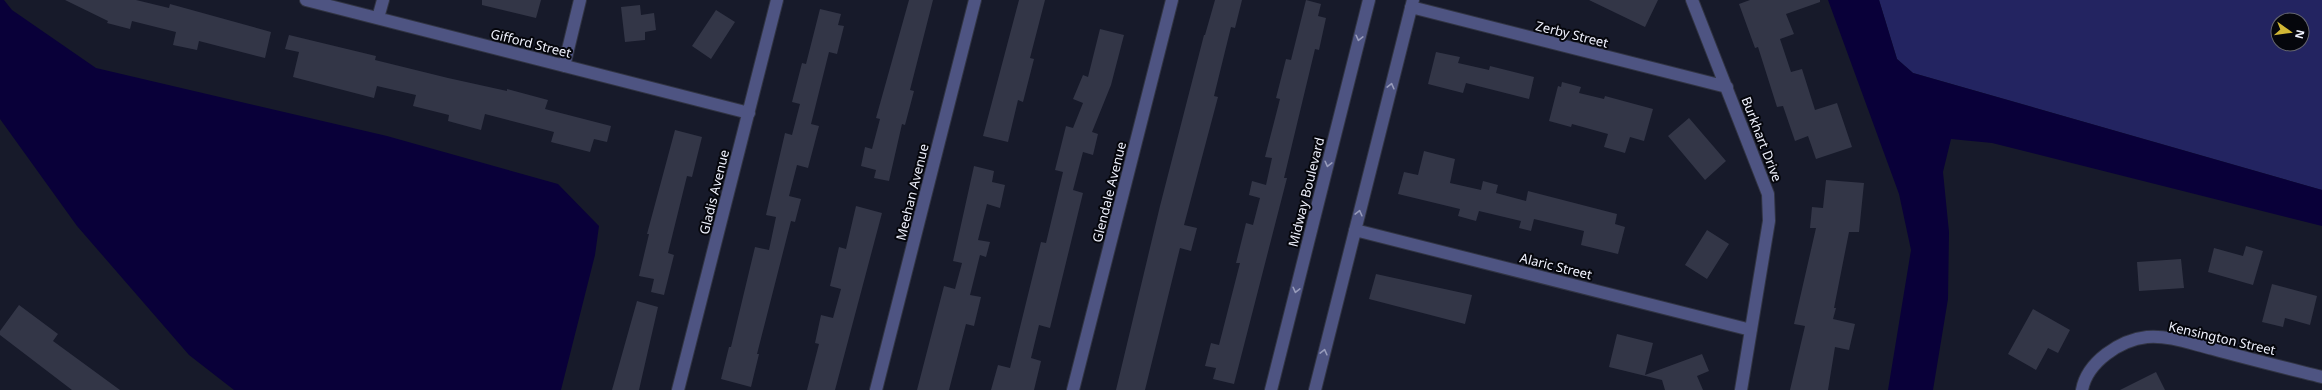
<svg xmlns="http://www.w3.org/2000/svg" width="2322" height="390" viewBox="0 0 2322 390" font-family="'Noto Sans',sans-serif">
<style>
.green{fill:#232461;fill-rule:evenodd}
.water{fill:#090039}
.building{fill:#333647}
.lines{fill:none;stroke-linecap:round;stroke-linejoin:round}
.minor-casing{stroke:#313443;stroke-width:14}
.minor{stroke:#4e5482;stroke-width:12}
.oneway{stroke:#979bba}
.labels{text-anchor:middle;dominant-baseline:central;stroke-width:4;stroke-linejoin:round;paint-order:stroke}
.street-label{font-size:13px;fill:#f0f2fe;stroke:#05060c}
</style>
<rect width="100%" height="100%" fill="#171a2a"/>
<path class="green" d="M1879 0H2322V190L1913 73 1897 59ZM2278 20H2302V44H2278Z"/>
<path class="water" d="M0 0H4L12 10 96 68 387 136 558 184 599 226 595 255 561 390H234L189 355 77 226 0 119Z
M1828 0H1879L1897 59 1913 73 2322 190V226L1992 143 1951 139 1943 172 1949 232 1948 299 1933 390H1888L1911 250 1899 194Z"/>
<path class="building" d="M65 0H136L169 8 170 4 271 32 265 58 199 41 197 50 173 45 176 32 132 21 130 29 107 23 108 21Z
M482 0H541L536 18 482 5Z
M909 0H933L910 90 914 91 905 125 902 124 889 181 874 178 876 170 861 166 865 147 872 149 880 119 876 118Z
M1019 0H1045L1030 58 1034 59 1023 102 1018 100 1008 142 983 136Z
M1215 0H1242L1235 28 1231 27 1214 96 1218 97 1184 225 1197 228 1191 251 1180 248 1145 390H1116L1160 206 1204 35H1205Z
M1306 0 1321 4 1318 16 1326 18 1319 50 1315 49 1284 178H1287L1234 384 1213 379 1216 368 1205 366 1211 343 1219 345 1240 263H1236L1246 223 1253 225 1260 198 1249 195 1252 181 1266 185 1272 158 1265 157 1280 99 1276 98 1286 59 1291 60Z
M1589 0H1658L1645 27Z
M1750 0H1820V2L1786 14 1794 34 1780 39 1791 72 1802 69 1815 110 1837 103 1852 147 1816 159 1808 136 1795 141 1783 106 1777 107 1758 47 1755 48 1739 4Z
M640 5 641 15 654 13 656 30 645 32V40L625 42 621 7Z
M820 9 841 14 838 25 844 26 837 54 829 52 811 124 819 126 808 168 797 165 789 196 801 199 795 222 791 221 757 354H759L751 387 721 379 729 347H731L755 247 769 250 776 217 766 215 785 133 792 135 800 104 792 102 802 63 806 64Z
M716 10 735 22 711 59 692 46Z
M1100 29 1124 35 1111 85 1092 132 1098 134 1093 155 1083 152 1073 190 1083 193 1050 328 1039 325 1031 358 1041 361 1034 390H991L998 365 1010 368 1041 242 1046 243 1063 172 1055 170 1066 126 1073 128 1083 103 1073 99 1083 75 1088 77Z
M289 35 376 56 375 60 448 78 507 91V89L548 100 545 109 611 126 607 142 594 139 590 152 551 142 554 132 485 114 481 130 448 121 449 115 413 106 416 95 377 86 374 98 293 77 299 52 285 49Z
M1436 52 1460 57 1458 63 1489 70 1490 66 1534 77 1529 99 1466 83 1463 93 1428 84Z
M1562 82 1581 87 1579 93 1604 99 1605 96 1653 109 1644 141 1630 137 1625 153 1604 147 1608 134 1572 124 1571 127 1549 121 1558 86 1561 87Z
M1689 118 1726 161 1705 180 1668 136Z
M675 130 702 137 692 177 687 176 668 253 674 255 664 295 651 292 654 279 639 276 649 234H647Z
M1424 151 1455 159 1450 183 1481 190 1483 181 1498 185 1496 193 1526 201 1528 191 1617 214 1615 224 1625 227 1618 254 1581 245 1584 231 1534 219 1531 231 1519 228 1521 221 1479 211 1476 221 1458 216 1460 209 1398 194 1404 172 1418 175Z
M974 166 994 171 992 182 1005 185 1000 208 987 204 978 240 990 242 986 257 980 255 970 295 981 297 974 326 966 324 949 390H917L944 286 955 289 962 263 953 261Z
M1826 180 1864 183 1859 232H1849L1834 308H1836L1833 319 1855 324 1849 350 1835 347 1828 390H1790L1805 326 1794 324 1816 228H1810L1812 207 1823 208Z
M856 206 882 213 835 390H807L819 344 815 343 821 315 833 318 841 289 830 286 839 247 846 249Z
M1707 230 1729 244 1707 279 1685 265Z
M2246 246 2263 251 2253 285 2208 272 2214 248 2243 256Z
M2181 259 2184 288 2139 291 2137 262Z
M1376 274 1472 295 1465 324 1369 299Z
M2272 284 2317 296 2310 325 2285 318 2283 327 2262 322Z
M637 301 658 307 639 390H612Z
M19 305 58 334 53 341 120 390H72L0 335V331Z
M2033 309 2070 330 2058 353 2048 348 2036 370 2008 354Z
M1617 334 1653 343 1645 375 1702 354 1709 371 1697 376 1703 390H1665L1662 380 1609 367Z
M2156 372 2165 390H2120Z"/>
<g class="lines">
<g class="minor-casing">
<path id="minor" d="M306 0 749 113
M1692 0 1768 194 1769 221 1741 390
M1411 7 1727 87
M378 18 383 0
M564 66 580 0
M1355 230 1751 330
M678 390 777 0
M876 390 975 0
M1073 390 1172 0
M1271 390 1369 0
M1315 390 1413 0
M2082 390C2087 362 2120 340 2147 337 2169 335 2192 344 2213 349 2249 359 2286 368 2322 377"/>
</g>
<use href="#minor" class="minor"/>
</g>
<defs><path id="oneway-chevron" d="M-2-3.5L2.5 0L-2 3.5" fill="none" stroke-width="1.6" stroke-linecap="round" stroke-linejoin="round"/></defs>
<g class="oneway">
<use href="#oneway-chevron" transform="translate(1359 38) rotate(104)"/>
<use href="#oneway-chevron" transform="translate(1391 86) rotate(-76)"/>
<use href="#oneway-chevron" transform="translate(1328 164) rotate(104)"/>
<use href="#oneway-chevron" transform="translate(1359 213) rotate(-76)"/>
<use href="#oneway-chevron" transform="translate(1296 290) rotate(104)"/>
<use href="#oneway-chevron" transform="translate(1324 352) rotate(-76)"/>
</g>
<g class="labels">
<g class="street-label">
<text transform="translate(1572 34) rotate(14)">Zerby Street</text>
<text transform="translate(531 43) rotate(14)">Gifford Street</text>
<text transform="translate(1762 139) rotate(69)">Burkhart Drive</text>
<text transform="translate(714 192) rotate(-76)">Gladis Avenue</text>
<text transform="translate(912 192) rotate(-76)">Meehan Avenue</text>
<text transform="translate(1109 192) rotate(-76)">Glendale Avenue</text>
<text transform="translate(1306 192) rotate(-76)">Midway Boulevard</text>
<text transform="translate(1556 266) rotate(14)">Alaric Street</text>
<text transform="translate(2222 338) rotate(13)">Kensington Street</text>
</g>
</g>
<g transform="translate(2290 32) rotate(104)"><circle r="19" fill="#05060c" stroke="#63646d"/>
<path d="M0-3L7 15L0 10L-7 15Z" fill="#d1b736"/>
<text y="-6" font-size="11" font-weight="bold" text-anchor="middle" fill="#f0f2fe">N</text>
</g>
</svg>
